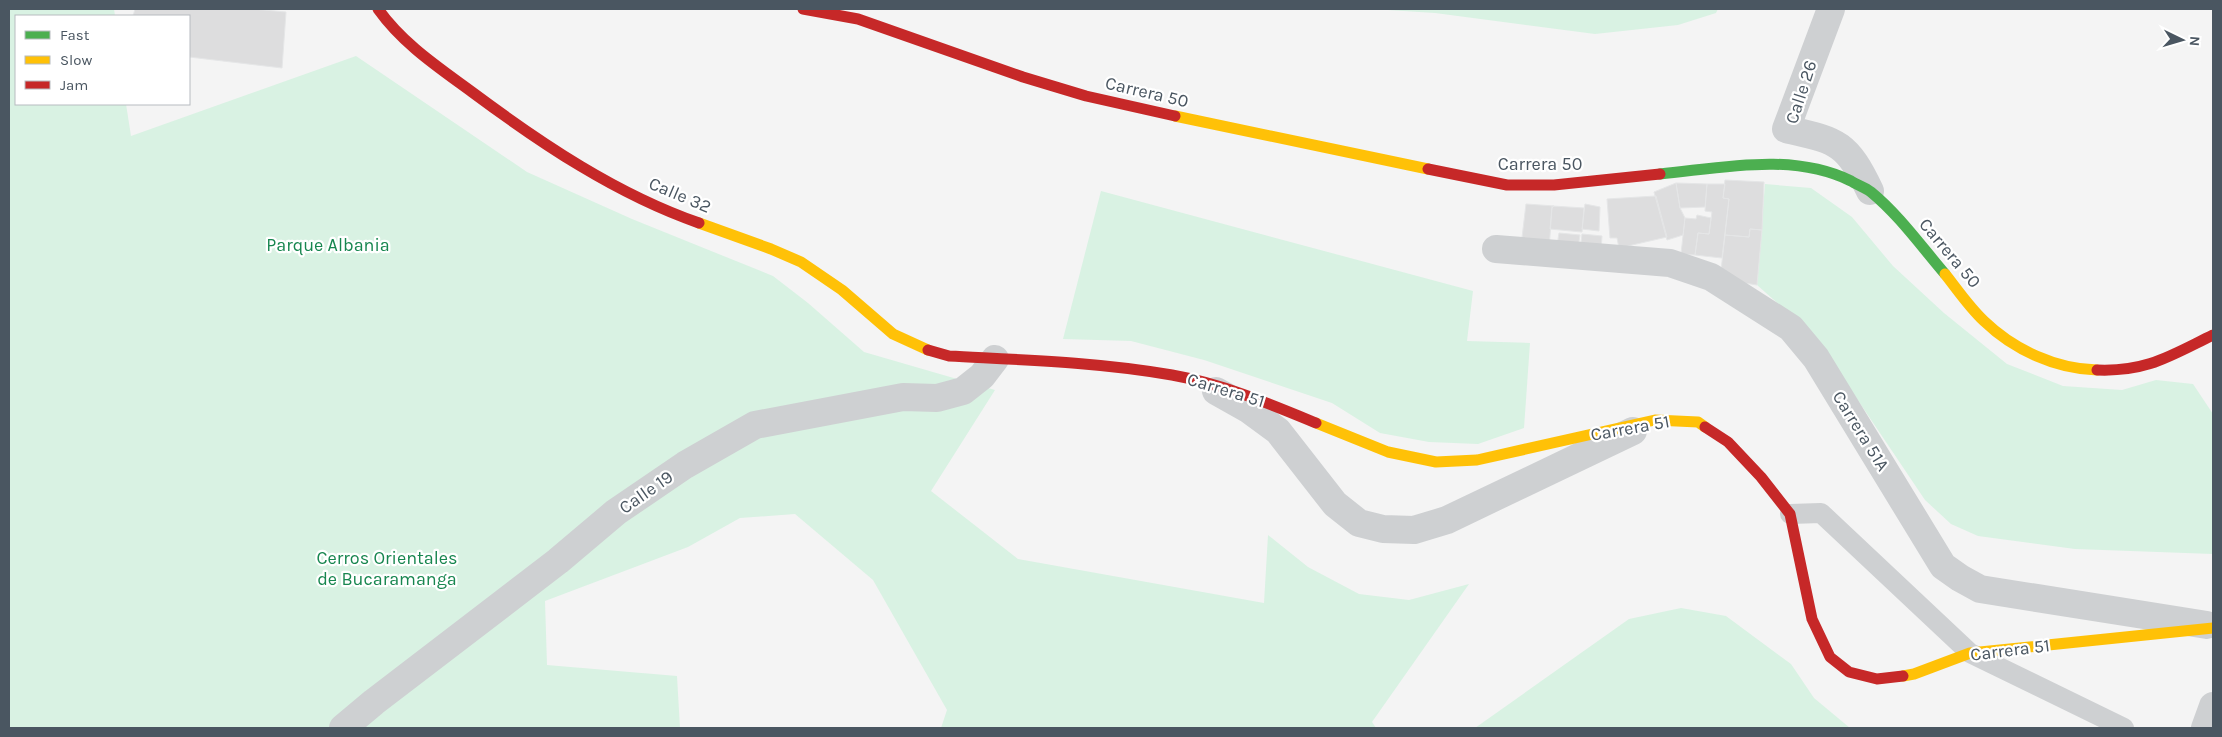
<svg xmlns="http://www.w3.org/2000/svg" width="2222" height="737" viewBox="0 0 2222 737" font-family="Karla,sans-serif">
<style>
.green{fill:#d9f2e3}
.building{fill:#ddddde;stroke:#e5e6e7}
.lines{fill:none;stroke-linecap:round;stroke-linejoin:round}
.lane{stroke:#ced0d2;stroke-width:20}
.street{stroke:#ced0d2;stroke-width:28}
.fast{stroke:#4caf50;stroke-width:11}
.slow{stroke:#ffc107;stroke-width:11}
.jam{stroke:#c62828;stroke-width:11}
.labels{text-anchor:middle;dominant-baseline:central;stroke-width:4.5;stroke-linejoin:round;paint-order:stroke}
.street-label{font-size:18px;fill:#4a5661;stroke:#fff}
.park-label{font-size:18px;fill:#17864f;stroke:#fff}
</style>
<rect width="100%" height="100%" fill="#f4f4f4"/>
<path class="green" d="M9 9H114L115 16H16V104H126L131 136 356 56 527 172 632 219 773 276 808 303 864 352 995 390 931 491 1018 559 1264 603 1268 535 1308 567 1359 594 1409 600 1469 584 1372 722 1376 728H941L947 710 873 580 795 514 740 518 688 547 545 601 547 665 677 676 680 728H9Z
M1372 9H1718L1716 13 1678 25 1595 34 1435 13Z
M1765 184 1811 188 1852 217 1893 266 1944 313 2007 364 2063 386 2122 390 2156 380 2193 384 2213 414V554L2075 549 1978 536 1951 524 1925 500 1814 335 1757 285Z
M1101 191 1473 291 1467 341 1530 343 1524 428 1478 444 1429 442 1380 433 1332 403 1204 360 1131 341 1063 339Z
M1681 608 1726 616 1791 664 1814 698 1850 728H1475L1629 619Z"/>
<path class="building" d="M135 9H253L286 12 282 68 189 57V16H133Z
M1725 180 1764 182 1762 230 1750 229 1749 237 1725 235 1729 199 1723 198Z
M1676 183 1707 184 1705 207 1680 208Z
M1676 183 1680 208 1685 218 1683 235 1667 240 1654 192Z
M1707 184H1725L1723 198 1729 199 1722 258 1695 255 1698 233 1709 234 1712 212 1705 211Z
M1656 196 1667 237 1619 248 1617 238H1610L1607 199Z
M1526 204 1554 206 1552 208 1549 249 1521 246Z
M1585 204 1600 207 1599 231 1582 229Z
M1552 206 1584 208 1582 232 1550 229Z
M1697 215 1711 218 1709 234 1698 233 1695 255 1681 254 1685 218 1696 219Z
M1750 229 1762 230 1757 285 1720 279 1725 235 1749 237Z
M1559 233 1580 235 1577 254 1556 252Z
M1582 234 1602 236 1601 250 1580 252Z"/>
<g class="lines">
<path class="lane" d="M1790 514 1821 513 1970 653 2124 728"/>
<path class="street" d="M1831 9 1786 129C1837 141 1846 141 1870 191
M1496 249 1670 263 1711 277 1791 328 1816 358 1943 566 1960 578 1980 589 2207 625
M1216 391 1248 409 1278 431 1335 504 1359 523 1383 529 1414 530 1447 520 1633 431
M343 728 374 702 558 561 616 512 685 465 755 425 903 397 937 398 963 391 982 376 995 359
M2205 728 2213 706"/>
<path class="fast" d="M1660 174C1722 168 1792 152 1851 181 1857 185 1865 187 1871 192 1899 215 1921 246 1945 274"/>
<path class="slow" d="M1175 116 1428 169
M699 223 771 249 801 262 842 290 893 334 928 350
M1945 274C1957 289 1969 307 1984 321 2014 350 2056 369 2097 370
M1316 423 1388 452 1436 462 1477 460 1655 420 1698 422 1705 427
M1903 676 1914 674 1970 653 2213 628"/>
<path class="jam" d="M378 9C403 44 438 67 472 92 542 144 616 194 699 223
M803 9 858 19 1023 77 1086 96 1175 116
M1428 169 1507 185H1554L1660 174
M928 350 949 356C1024 360 1099 362 1172 375 1223 384 1270 404 1316 423
M2097 370C2147 372 2170 356 2213 335
M1705 427 1728 442 1761 477 1790 514 1812 619 1830 657 1849 672 1877 679 1903 676"/>
</g>
<g class="labels">
<g class="street-label">
<text transform="translate(1147 92) rotate(13)">Carrera 50</text>
<text transform="translate(1801 92) rotate(-72)">Calle 26</text>
<text x="1540" y="164">Carrera 50</text>
<text transform="translate(680 195) rotate(23)">Calle 32</text>
<text transform="translate(1950 253) rotate(50)">Carrera 50</text>
<text transform="translate(1226 390) rotate(17)">Carrera 51</text>
<text transform="translate(1630 428) rotate(-10)">Carrera 51</text>
<text transform="translate(1861 431) rotate(58)">Carrera 51A</text>
<text transform="translate(646 492) rotate(-35)">Calle 19</text>
<text transform="translate(2010 650) rotate(-7)">Carrera 51</text>
</g>
<g class="park-label">
<text x="328" y="245">Parque Albania</text>
<text x="387" y="558">Cerros Orientales<tspan x="387" dy="21">de Bucaramanga</tspan></text>
</g>
</g>
<rect width="2222" height="737" fill="none" stroke="#4a5661" stroke-width="20"/>
<rect x="15" y="15" width="175" height="90" fill="#ffffff" stroke="#b7bbc0"/>
<rect x="25" y="31" width="25" height="8" fill="#4caf50" stroke="#b7bbc0"/>
<text x="60" y="40" font-size="15" fill="#4a5661">Fast</text>
<rect x="25" y="56" width="25" height="8" fill="#ffc107" stroke="#b7bbc0"/>
<text x="60" y="65" font-size="15" fill="#4a5661">Slow</text>
<rect x="25" y="81" width="25" height="8" fill="#c62828" stroke="#b7bbc0"/>
<text x="60" y="90" font-size="15" fill="#4a5661">Jam</text>
<g transform="translate(2182 40) rotate(95)" stroke="#ffffff" stroke-width="4" paint-order="stroke">
<path d="M0-4L9 19L0 12L-9 19Z" fill="#4a5661"/>
<text y="-8" font-size="14" font-weight="bold" text-anchor="middle" fill="#4a5661">N</text>
</g>
</svg>
